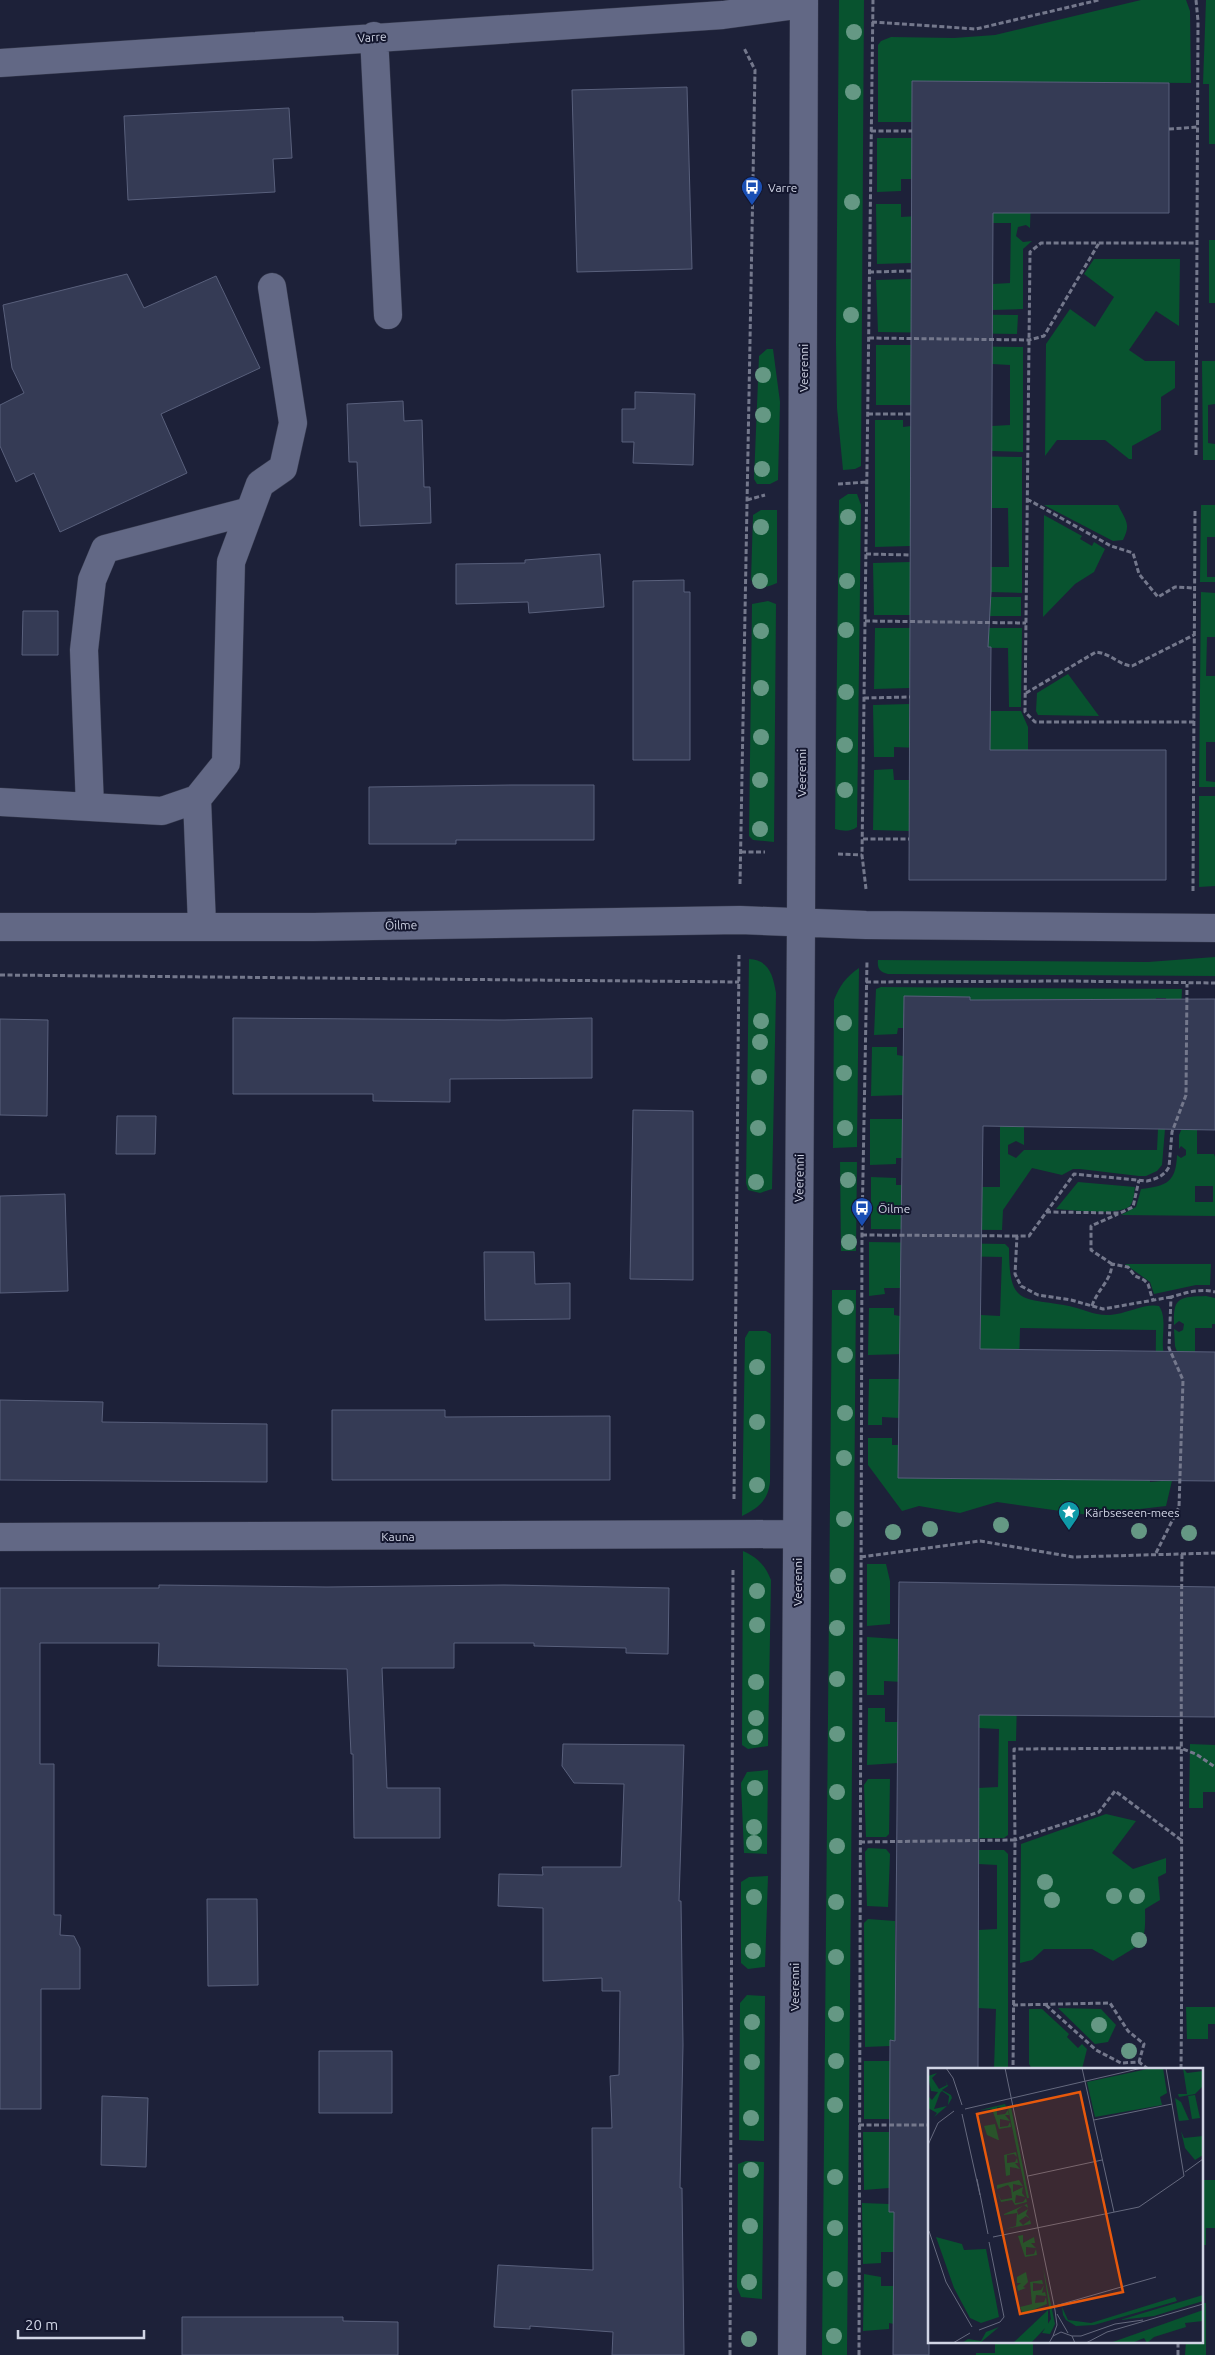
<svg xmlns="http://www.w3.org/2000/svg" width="1215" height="2355" viewBox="0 0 1215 2355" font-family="Ubuntu,sans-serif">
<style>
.green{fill:#08532f;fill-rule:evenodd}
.building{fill:#353b55;stroke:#59607c}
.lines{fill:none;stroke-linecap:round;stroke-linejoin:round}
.minor-casing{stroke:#373b4f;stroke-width:29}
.path{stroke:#74788c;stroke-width:3;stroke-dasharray:5 2.5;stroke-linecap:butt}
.minor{stroke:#626885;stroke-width:28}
.tree{fill:#659884}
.labels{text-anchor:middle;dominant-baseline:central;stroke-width:4;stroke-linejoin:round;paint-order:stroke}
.street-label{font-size:12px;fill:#d1d5e5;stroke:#14172f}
.poi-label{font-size:12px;fill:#d1d5e5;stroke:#14172f;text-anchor:start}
.inset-road{fill:none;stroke:#65697e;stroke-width:1}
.view{fill:#e8590c;fill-opacity:0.15;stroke:#e8590c;stroke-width:2.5}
.inset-edge{fill:none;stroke:#d1d5e5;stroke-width:2.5}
</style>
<rect width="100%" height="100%" fill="#1d2139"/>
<path class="green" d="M839 0H864L861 466 855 469 843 470 837 408 836 343Z
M1141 0H1186L1190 11 1191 83 913 81 912 122H878V45L881 41 891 37 954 38 995 35Z
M1206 0H1215V144H1209V84H1203Z
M877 138H912L1031 196 1030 228 1026 225 1018 227 1016 236 1023 242 1032 241 1023 249V309L992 310 993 284 1010 283 1011 223H993L912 263 877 264 876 204H901V217L918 216 919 179H901V191L877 192Z
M1209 240H1215V303H1209Z
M1094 259H1180L1179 326 1156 311 1129 350 1145 361H1175V388L1161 397V430L1132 446V459H1129L1105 440H1057L1045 456 1046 344 1070 309 1095 327 1114 297 1084 274Z
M911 279 912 314 1018 315 1017 334 878 332 876 280Z
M876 345H914L911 365V405H876Z
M950 346 1023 347V452L992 451V426L1010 425V365L992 364Z
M767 349H773L780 402 778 480 770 484H757L754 479 759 356Z
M1202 361H1215V404L1208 405V443L1215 444V460H1203Z
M875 420H903V427L911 426V455L1022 457V593L991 592V567H1009L1008 508H991V506H910V546L875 547Z
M848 494H857L861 505 857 827C850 832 844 831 835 829L839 500Z
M1044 505H1118C1126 521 1131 524 1123 540L1113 541Z
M1201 505H1215V537H1207V577H1215V582H1200Z
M761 510H777V583C766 588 760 589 751 580L753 515Z
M1044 515 1082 536 1080 539 1092 546 1094 542 1105 549 1094 572 1075 584 1043 617Z
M910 562V596L913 615H874L873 563Z
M1201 592 1215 593V637H1207L1206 676H1215V742H1206V781L1215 782V787H1199Z
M949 597H1021V616H953Z
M768 601 776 604 774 842 753 840 749 836 752 604Z
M875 628H1022L1021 707H1009L1008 648 910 647V688L874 689Z
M1068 674 1099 716 1038 715 1036 711 1037 693Z
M909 704 910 738 990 739 991 711H1021L1028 727V767L1047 879 990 880V789H909V831L873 830 874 770 893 769 894 780H919V748L894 747V757H874L873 705Z
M1199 796H1215V886L1199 887Z
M1215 957V976L888 974C880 972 877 969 878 960L1148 962Z
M749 959C769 960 773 975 776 993L772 1189 760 1193 748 1190 746 1183Z
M859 968 857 1147 833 1148 834 1000C840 985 846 977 859 968Z
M881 987 1182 989 1181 1010H1166V998H1156V1000L1042 999V1038L1024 1111V1145L1016 1141 1008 1145V1154L1016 1158 1024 1150H1157L1158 1129 1172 1112 1165 1129 1162 1165 1157 1171 1146 1176H1139L1080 1169H1073L1062 1175 1032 1168 1003 1210 1002 1230 871 1229V1177L896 1178V1185H902L982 1218V1187H1000V1126H903L902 1158H896V1164L870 1165V1119H906V1095L871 1096 872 1047H897V1055L903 1056 970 1000V997L905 996 904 1028H898L897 1034 874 1035 876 989Z
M1189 1113 1197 1119V1154H1214L1215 1157V1216L1121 1215 1136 1207 1141 1189C1167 1186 1176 1182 1177 1155L1181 1158 1186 1155V1150L1181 1146 1179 1149V1135ZM1195 1186H1213V1202H1195Z
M840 1162H857L856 1251H841Z
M1078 1182 1135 1187C1134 1193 1134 1201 1130 1206 1119 1216 1072 1210 1056 1209Z
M869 1242 1005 1244 1009 1248C1009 1306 1021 1297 1069 1306 1083 1309 1095 1316 1110 1315 1126 1314 1145 1303 1159 1306 1168 1319 1160 1339 1164 1354L1155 1421 1156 1330 1020 1328 1019 1364 1150 1479V1482L1161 1481V1469L1175 1468 1166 1506 1089 1515 997 1502 960 1513 919 1506 902 1511 868 1465V1438H892V1445H899V1478L978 1479 979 1475 899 1418 882 1417V1425H868L869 1379H903L904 1354 868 1355 869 1308H894V1315L900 1316 901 1347 980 1349 981 1315 1000 1316 1002 1257 901 1255 900 1288H884L885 1294 869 1296Z
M1125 1264H1211L1210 1285H1196L1154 1294 1150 1282Z
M832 1290H856L847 2355H822Z
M1206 1296 1215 1298V1324H1212V1328H1195V1363L1187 1380 1175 1346 1174 1329 1179 1332 1183 1330 1184 1324 1179 1321 1174 1325C1173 1297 1179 1297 1206 1296Z
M749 1331H766L771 1334 770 1482C768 1501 758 1508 742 1516L745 1338Z
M743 1551C757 1557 765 1565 771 1580L768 1746 748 1749 742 1745Z
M867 1564H886L890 1581V1624L867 1626Z
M867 1637 898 1639V1679H980L1017 1700 1016 1741H1008V1835L1004 1838 903 1839 978 1788 998 1787 999 1729 979 1728 898 1763 867 1765 868 1708H885V1722H904L903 1682 884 1681V1695H867Z
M1190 1744 1215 1745V1792H1203V1808H1189Z
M768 1770 767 1854 744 1853 741 1783 747 1772Z
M868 1779H890L889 1834 886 1837H866L864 1785Z
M1106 1814 1136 1821 1112 1853 1133 1869 1166 1858V1873L1158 1877 1160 1900 1145 1909C1146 1946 1143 1942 1113 1961L1092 1949H1044L1032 1960 1020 1963 1021 1844Z
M868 1848 886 1849 890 1854 888 1907 867 1906 865 1852Z
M926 1850H1004L1008 1854V2069H994L996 2009 978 2008 895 2041 890 2040V2046L865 2047 864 1923 868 1919 895 1921V1962L977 1963 978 1930 997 1929V1865L978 1864Z
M768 1876 765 1967 748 1969 741 1963V1882L749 1877Z
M747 1995 765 1996 764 2141 739 2140 740 2003Z
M1186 2007H1215V2024H1208V2039H1187Z
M1058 2008 1101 2009 1116 2025 1108 2042 1095 2044Z
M1029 2009H1042L1069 2034 1067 2037 1078 2048 1082 2044 1087 2049 1082 2069H1032L1029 2064Z
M864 2061H890L894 2119H864Z
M863 2132H929L889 2188 864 2190Z
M746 2161 764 2162 762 2299 741 2297 737 2287 738 2164Z
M1201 2180H1215V2228H1206V2245H1201Z
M862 2203 889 2204V2212H894V2246H929V2290H894V2324L889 2323V2329L863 2331 864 2274 881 2277V2286H902L901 2252H881V2263L863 2264Z
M1201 2303H1206V2355H1185L1186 2341H1201Z
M995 2341H1033V2355H976V2353H995Z"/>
<path class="building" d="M912 81 1169 83V213H993L991 592 988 647H991L990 750H1166V880H909Z
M687 87 692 269 577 272 572 90Z
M289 108 292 158 273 159 275 192 128 200 124 116Z
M127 274 144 308 216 276 260 368 161 414 187 473 60 532 34 473 16 482 0 446V405L24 393 12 368 3 305Z
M635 392 695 394 693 465 633 463 634 442H622V409H635Z
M403 401 404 421 422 420 424 487H430L431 523 360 526 357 462H349L347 404Z
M600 554 604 607 529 613 528 602 456 604V564L525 563V560Z
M684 580V592H690V760H633V581Z
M23 611H58V655H22Z
M511 785H594V840H456V844H369V787Z
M904 996 970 997V1000L1215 999V1130L983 1126 980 1349 1215 1352V1481L898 1478Z
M233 1018 504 1020 592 1018V1078L450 1079V1102L373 1101V1094H233Z
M0 1019 48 1020 47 1116 0 1115Z
M633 1110 693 1111V1280L630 1279Z
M117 1116H156L155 1154H116Z
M65 1194 68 1291 0 1293V1196Z
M484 1252H534L535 1284 570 1283V1319L485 1320Z
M0 1400 103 1402 102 1422 267 1424V1482L0 1480Z
M332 1410H445V1417L610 1416V1480H332Z
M899 1582 1215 1587V1717L979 1715 978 2069H929V2355H893L894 2212H889L890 2040 895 2041Z
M159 1585 327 1587 504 1585 669 1588 668 1654 626 1653V1648L534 1646V1643H454V1668H382L387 1788H440V1838H354L353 1754H351L347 1669 158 1666 159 1643H40V1764H54V1915H61L60 1935 74 1936 80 1948V1989H41V2109H0V1588H159Z
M563 1744 684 1745 679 1901H681L683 2045 680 2188H682L684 2355H612L613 2332 530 2326V2329L494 2327 498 2265 593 2270 592 2128H612L610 2076 619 2075 620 1991H602V1978L543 1981V1908L498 1906 499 1874 543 1875 542 1867H621L624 1784 574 1783 562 1766Z
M207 1899H257L258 1985 208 1986Z
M319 2051H392V2113H319Z
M102 2096 148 2098 146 2167 101 2165Z
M182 2317H343V2321L398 2322V2355H182Z"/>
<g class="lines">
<g class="minor-casing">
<path id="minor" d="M374 36 388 315
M0 63 723 15 804 4
M197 799 162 811 90 807 84 650 92 580 105 549 250 511
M0 802 90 807
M202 925 197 799 226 763 231 562 260 484 283 468 293 423 272 287
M0 927H314L740 920 866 925 1215 928
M0 1537 797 1534
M792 2355 801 923 804 0"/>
</g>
<path class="path" d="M1196 0 1198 21 1196 455
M872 22 976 29 1099 0
M1169 129 1198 127
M871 131H912
M869 272 911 271
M869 338 1029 340 1044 336 1099 243
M868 414H911
M838 484 867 482
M1027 499 1111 546 1133 553 1139 574 1158 597 1175 587 1194 588
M747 500 765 495
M866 554 910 555
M865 621 1026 623
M1026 693 1096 652C1110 653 1119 665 1132 666L1194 635
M864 698 910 697
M1194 722H1035L1025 712 1030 252 1041 243H1197
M863 839H909
M741 852H765
M838 854 862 855
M740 884 755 70 744 48
M866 889 862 855 873 0
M1193 891 1195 510
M0 975 739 982
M866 982 1068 981 1215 983
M1046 1212 1120 1213 1133 1207 1139 1180
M862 1235 1017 1236
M1112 1264 1091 1250V1226L1118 1214
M1171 1297 1103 1309 1071 1300 1038 1295 1021 1286 1015 1274 1017 1236H1029L1074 1174 1147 1181C1156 1179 1164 1176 1169 1167L1172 1132 1186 1095 1187 984
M1092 1306C1097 1290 1111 1281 1112 1264L1128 1267 1135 1276 1144 1280 1148 1284 1153 1301
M734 1499 739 955
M1156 1553 1179 1507 1183 1380 1169 1348 1171 1297C1185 1293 1200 1288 1215 1292
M861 1557 980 1541 1073 1557 1215 1553
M1181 1840 1115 1791 1099 1812 1015 1840 1014 1749 1180 1748 1196 1754 1215 1767
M860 1842 1015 1840 1013 2069
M1013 2005 1110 2003 1128 2031 1144 2044 1139 2062
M1046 2005 1096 2050 1121 2063 1139 2062 1148 2069
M1181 2069C1183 1897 1180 1725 1182 1553
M859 2125H929
M730 2355 733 1570
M859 2355 862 1227 867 961
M1178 2355V2341"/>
<use href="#minor" class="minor"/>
</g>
<g class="tree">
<circle cx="854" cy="32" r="8"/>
<circle cx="853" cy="92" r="8"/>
<circle cx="852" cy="202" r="8"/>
<circle cx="851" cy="315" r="8"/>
<circle cx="763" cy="375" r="8"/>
<circle cx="763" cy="415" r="8"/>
<circle cx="762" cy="469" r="8"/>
<circle cx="848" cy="517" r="8"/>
<circle cx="761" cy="527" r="8"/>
<circle cx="760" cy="581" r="8"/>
<circle cx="847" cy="581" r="8"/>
<circle cx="846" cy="630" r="8"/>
<circle cx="761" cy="631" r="8"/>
<circle cx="761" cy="688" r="8"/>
<circle cx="846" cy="692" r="8"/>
<circle cx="761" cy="737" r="8"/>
<circle cx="845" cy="745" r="8"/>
<circle cx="760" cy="780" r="8"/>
<circle cx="845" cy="790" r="8"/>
<circle cx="760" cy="829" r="8"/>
<circle cx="761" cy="1021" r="8"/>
<circle cx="844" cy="1023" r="8"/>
<circle cx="760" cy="1042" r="8"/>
<circle cx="844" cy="1073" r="8"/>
<circle cx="759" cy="1077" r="8"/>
<circle cx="758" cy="1128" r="8"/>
<circle cx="845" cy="1128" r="8"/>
<circle cx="848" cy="1180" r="8"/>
<circle cx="756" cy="1182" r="8"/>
<circle cx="849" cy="1242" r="8"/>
<circle cx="846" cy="1307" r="8"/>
<circle cx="845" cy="1355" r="8"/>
<circle cx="757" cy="1367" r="8"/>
<circle cx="845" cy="1413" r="8"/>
<circle cx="757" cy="1422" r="8"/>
<circle cx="844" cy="1458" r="8"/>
<circle cx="757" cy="1485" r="8"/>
<circle cx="844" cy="1519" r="8"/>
<circle cx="1001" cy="1525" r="8"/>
<circle cx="930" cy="1529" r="8"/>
<circle cx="1139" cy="1531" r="8"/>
<circle cx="893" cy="1532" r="8"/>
<circle cx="1189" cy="1533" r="8"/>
<circle cx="838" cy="1576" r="8"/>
<circle cx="757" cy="1591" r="8"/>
<circle cx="757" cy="1625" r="8"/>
<circle cx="837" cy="1628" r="8"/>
<circle cx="837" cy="1679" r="8"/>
<circle cx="756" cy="1682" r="8"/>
<circle cx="756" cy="1718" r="8"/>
<circle cx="837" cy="1734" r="8"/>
<circle cx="755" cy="1737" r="8"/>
<circle cx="755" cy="1788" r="8"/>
<circle cx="837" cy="1792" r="8"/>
<circle cx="754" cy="1827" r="8"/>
<circle cx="754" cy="1843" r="8"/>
<circle cx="837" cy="1846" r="8"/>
<circle cx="1045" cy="1882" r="8"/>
<circle cx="1114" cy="1896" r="8"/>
<circle cx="1137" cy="1896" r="8"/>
<circle cx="754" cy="1897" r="8"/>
<circle cx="1052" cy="1900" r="8"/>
<circle cx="836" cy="1902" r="8"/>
<circle cx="1139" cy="1940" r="8"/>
<circle cx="753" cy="1951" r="8"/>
<circle cx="836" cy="1957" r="8"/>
<circle cx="836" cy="2014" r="8"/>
<circle cx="752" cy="2022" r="8"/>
<circle cx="1099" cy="2025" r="8"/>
<circle cx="1129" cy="2051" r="8"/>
<circle cx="836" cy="2061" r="8"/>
<circle cx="752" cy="2062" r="8"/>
<circle cx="835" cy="2105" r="8"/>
<circle cx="751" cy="2118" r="8"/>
<circle cx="751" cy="2170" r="8"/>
<circle cx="835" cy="2177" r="8"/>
<circle cx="750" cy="2226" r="8"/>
<circle cx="835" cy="2228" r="8"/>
<circle cx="835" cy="2279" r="8"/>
<circle cx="749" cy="2282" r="8"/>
<circle cx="834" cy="2336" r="8"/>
<circle cx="749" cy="2339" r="8"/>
</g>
<defs>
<g id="bus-pin" transform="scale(1.125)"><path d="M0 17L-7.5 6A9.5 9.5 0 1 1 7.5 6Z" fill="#1a4fb4" stroke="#14172f"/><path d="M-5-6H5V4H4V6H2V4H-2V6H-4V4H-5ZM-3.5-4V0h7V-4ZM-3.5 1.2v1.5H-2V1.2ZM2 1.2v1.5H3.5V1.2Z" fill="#fff"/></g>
<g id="sight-pin" transform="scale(1.125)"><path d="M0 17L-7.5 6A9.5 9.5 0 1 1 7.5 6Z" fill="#0f9aa8" stroke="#14172f"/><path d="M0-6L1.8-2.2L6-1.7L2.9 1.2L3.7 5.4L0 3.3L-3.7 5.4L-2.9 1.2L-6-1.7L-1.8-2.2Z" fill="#fff"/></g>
</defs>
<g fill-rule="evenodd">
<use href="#bus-pin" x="752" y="187"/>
<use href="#bus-pin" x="862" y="1208"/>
<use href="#sight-pin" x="1069" y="1512"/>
</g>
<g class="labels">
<g class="street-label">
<text transform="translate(372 37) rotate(-4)">Varre</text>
<text transform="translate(803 368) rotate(-90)">Veerenni</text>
<text transform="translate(801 773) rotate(-90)">Veerenni</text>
<text transform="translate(401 925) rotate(-1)">Õilme</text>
<text transform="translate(799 1178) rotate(-89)">Veerenni</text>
<text x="398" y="1536">Kauna</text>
<text transform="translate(797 1582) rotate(-90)">Veerenni</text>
<text transform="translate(794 1987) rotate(-90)">Veerenni</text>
</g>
<g class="poi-label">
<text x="768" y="187">Varre</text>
<text x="878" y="1208">Õilme</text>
<text x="1085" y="1512">Kärbseseen-mees</text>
</g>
</g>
<g transform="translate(928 2068)">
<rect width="275" height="275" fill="#1d2139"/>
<path d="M224 0H235L239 25 232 29 234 37 167 49 159 14ZM255 0 259 5 275 3V18L267 26 251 29 250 26H259ZM9 5 4 10 11 21 19 17 17 12 20 18 14 22 23 27 24 30 20 37 21 28 14 23 12 25 6 41 19 38 6 49 9 45 0 40V28L4 32 10 24 3 23 0 8ZM267 27 272 50 264 51 260 28ZM247 30 253 34 261 52 251 53ZM77 36 79 41 69 39V47L77 46 80 42 81 47H77L82 53 72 51V59L80 58 82 54 83 59 71 61 64 41 52 42ZM83 39 101 130H99L80 40ZM67 56 71 72H70L59 67 56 58ZM253 63 256 70 275 68V87L267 92 257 80ZM88 84 89 89 86 86 79 87V95L87 94 89 90 90 95H87L92 101 82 99V107L78 108 76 87ZM91 112 95 118 85 116V124L95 119 94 125 97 129 88 127 87 135 95 134 98 130 99 134 87 137 84 132 73 134 69 124 73 132 84 130 83 121 80 117 69 121V117ZM99 136 100 140 96 137 89 142 90 147 100 141 98 146 102 151 98 148 91 153 95 157 102 152 103 156 77 161 88 158 89 145 76 147V156V146ZM95 167V175L106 169 107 175H103L108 180 98 179V187L106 186 108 181 109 187 97 189 90 168ZM8 169 34 176 36 182 58 181 71 249 53 255 42 250 26 220ZM115 199 127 256 122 266 114 265 123 251ZM98 204 100 214 95 219 98 220 90 223 89 218 93 215H89V209ZM114 212 115 216 105 215V223L113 222 116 217 114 225 117 224 118 228 108 227 107 235 116 234 118 229 119 236 95 246 92 239 104 236 102 214ZM275 227V233L226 248 192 252ZM247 229 249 233 166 257 148 258 138 252 135 247 134 239 140 252 163 255ZM120 242V257L103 275H85ZM275 242V253L257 255 258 259 226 269 219 275 216 270 204 275H182ZM71 259 52 275H34L40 271 53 273 58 264Z" fill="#08532f"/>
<path class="inset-road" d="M18 0 25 10 34 37M77 0 127 242 129 257 125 268M154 0 186 144M37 41 214 0M34 46 52 127M166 52 244 36M0 77 10 55 26 43M257 104 275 91M100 108 174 92M49 111 60 166M1 163 18 214 44 259M65 169 211 139 256 108 238 0M127 238 228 209M129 246 140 265M51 262 72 254 76 249 61 174M144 268H153L187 256 215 252M25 275 42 265M121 275 125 268 133 264 144 268 147 275M158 275 179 264 275 236"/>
<path class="view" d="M152 24 195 224 92 246 49 46Z"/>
<rect width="275" height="275" class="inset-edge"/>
</g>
<path d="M18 2330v8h126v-8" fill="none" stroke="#d1d5e5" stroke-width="2.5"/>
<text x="25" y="2330" font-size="15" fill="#d1d5e5" stroke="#14172f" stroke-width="4" paint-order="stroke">20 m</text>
</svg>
